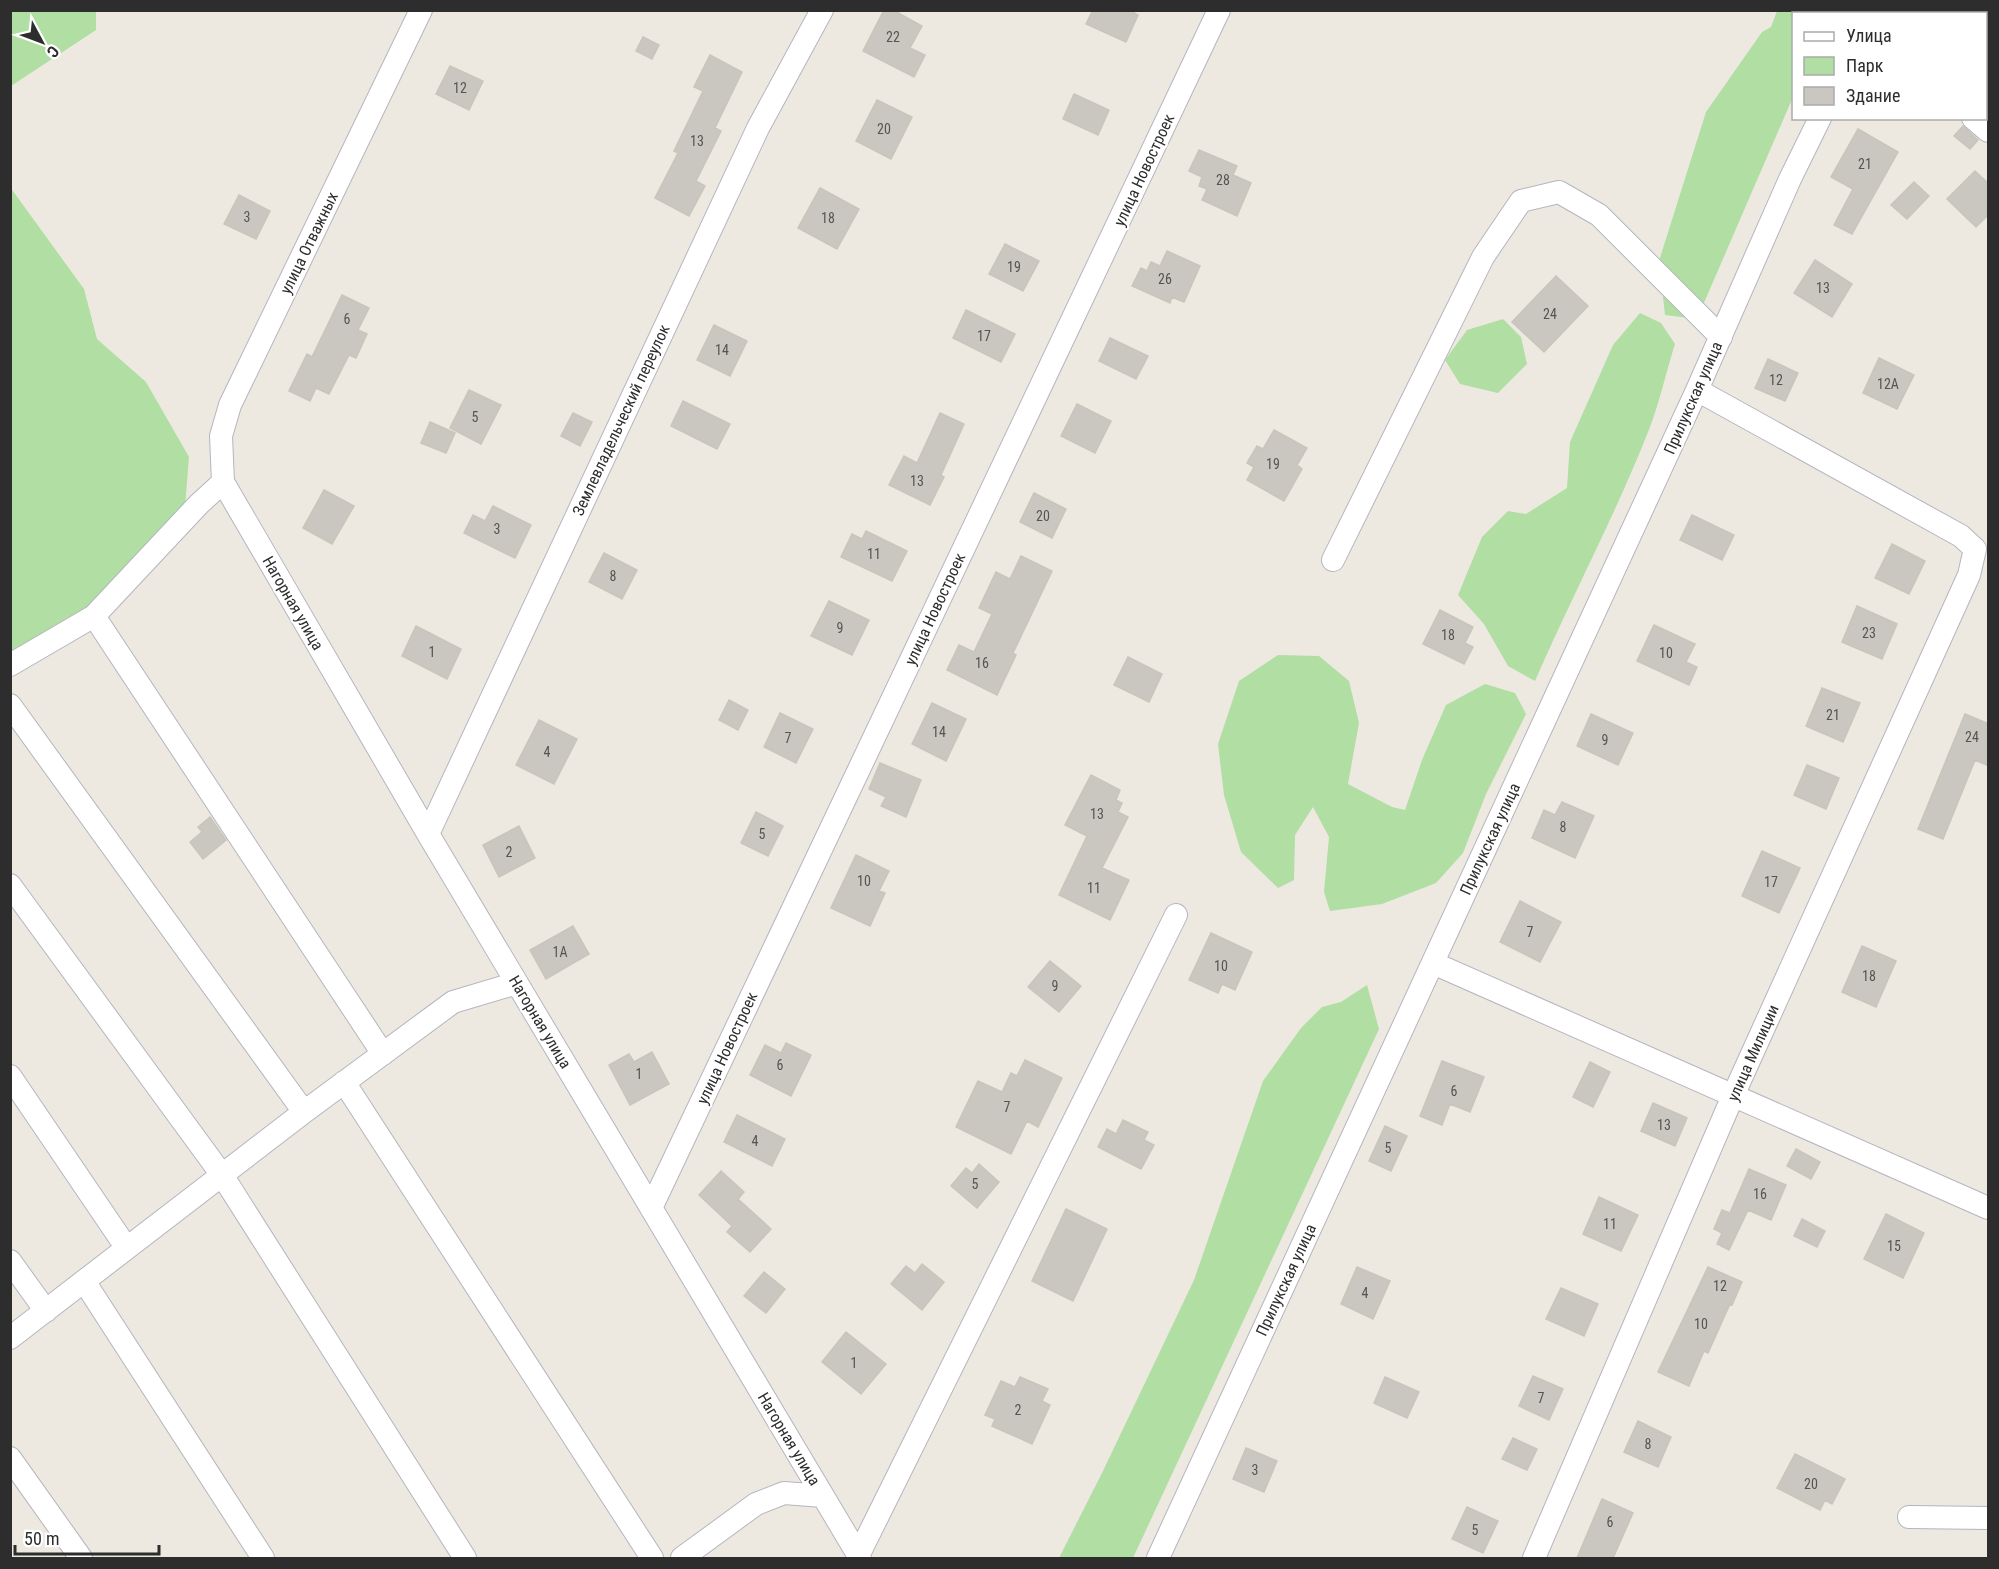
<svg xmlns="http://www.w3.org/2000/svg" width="1999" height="1569" viewBox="0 0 1999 1569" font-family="'Roboto Condensed',sans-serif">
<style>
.green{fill:#b0dea3}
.building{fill:#c9c7bf;stroke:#c8c5ba;stroke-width:1.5}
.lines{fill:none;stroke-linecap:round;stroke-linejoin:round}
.street-casing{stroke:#b4b5bf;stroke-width:24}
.street{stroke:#fff;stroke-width:22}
.labels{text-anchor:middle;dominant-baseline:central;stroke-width:4.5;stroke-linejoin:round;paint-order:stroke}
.number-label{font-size:14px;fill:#545452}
.street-label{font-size:16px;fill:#2d2d2d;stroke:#fff}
</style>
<rect width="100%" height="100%" fill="#ede9e1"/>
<path class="green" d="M11 10 96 11V30L11 86Z
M1777 11H1831L1829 13 1794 14 1793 97 1697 319 1665 315 1659 261 1706 112 1762 32 1771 27Z
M10 187 84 289 97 339 146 382 189 457 185 507 91 612 10 658Z
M1640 313 1661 323 1675 344C1666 372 1660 401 1650 427 1616 514 1572 596 1535 681L1508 666 1484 624 1458 595 1482 537 1508 511 1526 514 1567 488 1570 442 1613 345Z
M1503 319 1521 337 1527 364 1498 393 1460 384 1445 360 1467 330Z
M1278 655 1319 656 1349 681 1359 723 1348 784 1392 807 1405 810 1422 760 1446 705 1485 684 1515 693 1526 714 1486 794 1463 853 1436 883 1382 904 1330 911 1324 892 1329 837 1313 807 1295 835 1294 880 1278 888 1241 852 1224 795 1218 744 1239 681Z
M1367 985 1379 1029 1133 1558H1059L1102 1473 1194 1280 1263 1081 1301 1028 1322 1007 1341 1002Z"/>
<path class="building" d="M884 10H893L922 26 910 48 925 55 914 77 863 51Z
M1093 10H1129L1138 15 1126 42 1086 24Z
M643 37 659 45 652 59 636 51Z
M710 55 742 72 715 128 721 131 696 181 705 186 689 216 655 198 678 153 674 151 703 91 694 87Z
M450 66 483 81 469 110 436 94Z
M1074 94 1109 110 1098 135 1063 119Z
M877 100 912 117 891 159 856 141Z
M1963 126 1978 140 1970 149 1954 136Z
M1858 129 1898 152 1852 234 1834 225 1853 189 1831 177Z
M1199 150 1237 166 1233 175 1251 183 1237 216 1202 200 1207 189 1199 186 1202 177 1189 171Z
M1975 171 1989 184V214L1976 227 1947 199Z
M1914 182 1929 196 1907 219 1891 205Z
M820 188 859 209 837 249 798 228Z
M239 195 270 211 256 239 224 224Z
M1005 244 1039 261 1023 291 989 274Z
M1167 251 1200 266 1184 302 1172 297 1170 303 1132 286 1141 268 1147 271 1151 262 1160 266Z
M1815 260 1852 284 1832 317 1794 293Z
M1556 276 1588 306 1544 352 1512 322Z
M342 295 369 308 358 330 367 334 356 358 349 355 329 394 316 388 310 401 289 391 307 354 312 357Z
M966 310 1015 334 1001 362 953 338Z
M714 325 747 341 730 376 697 360Z
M1110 338 1148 356 1136 379 1099 361Z
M1879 358 1914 375 1897 409 1863 393Z
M1768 359 1798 373 1785 401 1755 388Z
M469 390 501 405 481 444 450 428Z
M683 401 730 424 717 449 671 426Z
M1077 404 1111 421 1095 453 1061 436Z
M573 413 592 422 580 446 561 436Z
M940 413 964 424 941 475 944 477 930 505 889 485 904 456 917 463Z
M430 422 455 433 446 453 421 443Z
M1274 430 1307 448 1297 465 1302 469 1284 501 1247 480 1254 467 1247 463 1257 446 1263 449Z
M324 490 354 506 332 544 303 528Z
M1034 493 1066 509 1052 538 1020 522Z
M493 506 531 525 515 558 464 533 473 515 485 521Z
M1692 515 1734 535 1722 560 1680 540Z
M866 531 907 551 892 581 841 557 852 534 862 539Z
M1892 544 1925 561 1909 594 1875 578Z
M604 553 637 570 622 599 589 582Z
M1021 556 1052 571 1013 653 1016 655 997 695 947 670 959 645 974 652 992 614 979 608 996 572 1010 579Z
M829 601 869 620 852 655 811 636Z
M1857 606 1897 624 1882 659 1842 642Z
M1440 610 1473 627 1465 643 1473 647 1464 664 1423 644Z
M1654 625 1695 644 1686 662 1697 667 1689 685 1637 661Z
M416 626 461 649 447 679 402 656Z
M1128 657 1162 674 1149 702 1114 685Z
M1822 688 1860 703 1843 742 1806 726Z
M729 700 748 710 738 730 719 720Z
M932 703 966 719 946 761 912 744Z
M780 713 813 729 796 763 764 747Z
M1591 714 1633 733 1618 765 1577 746Z
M1965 714 1989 724V766L1975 760 1943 839 1918 829Z
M539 720 577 739 554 784 516 765Z
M880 763 921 780 906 817 881 806 886 797 869 789Z
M1807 765 1839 778 1826 809 1794 795Z
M1091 775 1120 790 1116 800 1122 803 1118 812 1128 817 1102 868 1129 880 1110 920 1059 895 1087 836 1065 825Z
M1562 802 1594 816 1575 858 1532 838 1544 810 1555 815Z
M756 812 783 826 768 856 741 843Z
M210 817 226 840 203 859 190 842 202 832 198 827Z
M519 826 535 858 499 877 483 845Z
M1762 851 1800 868 1779 913 1742 896Z
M856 855 889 871 879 891 885 893 870 926 831 908Z
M1520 901 1561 922 1540 962 1500 942Z
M573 926 589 954 546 979 530 950Z
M1211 933 1252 952 1235 990 1222 984 1218 993 1189 980Z
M1862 946 1896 961 1876 1007 1842 992Z
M1050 961 1081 986 1059 1012 1028 987Z
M786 1043 811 1055 791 1096 750 1075 765 1045 781 1053Z
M652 1052 669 1084 630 1105 609 1065 629 1054 634 1062Z
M1025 1060 1062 1078 1038 1127 1027 1121 1011 1154 956 1127 978 1081 1002 1092 1011 1073 1017 1076Z
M1442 1061 1484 1077 1470 1112 1450 1104 1442 1125 1420 1116Z
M1590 1062 1610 1072 1593 1107 1573 1097Z
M1653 1103 1687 1118 1675 1146 1641 1131Z
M737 1115 785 1139 772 1166 724 1142Z
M1123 1120 1148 1132 1144 1140 1154 1145 1141 1169 1098 1147 1107 1129 1116 1134Z
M1385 1126 1407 1136 1391 1171 1369 1161Z
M1796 1149 1820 1162 1811 1179 1787 1166Z
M979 1164 999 1182 977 1208 951 1186 966 1168 972 1173Z
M1749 1169 1786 1185 1771 1220 1748 1210 1729 1250 1717 1244 1722 1233 1714 1229 1722 1210 1730 1213Z
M721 1171 744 1192 738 1199 771 1229 750 1252 727 1232 732 1226 699 1195Z
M1599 1197 1638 1215 1621 1251 1583 1234Z
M1066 1209 1107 1229 1073 1301 1032 1281Z
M1886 1214 1924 1233 1903 1278 1864 1259Z
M1802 1219 1825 1231 1817 1247 1794 1236Z
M922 1264 944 1282 922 1310 891 1284 906 1266 915 1273Z
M1357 1267 1390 1281 1373 1319 1341 1304Z
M1708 1267 1742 1282 1732 1305 1730 1304 1708 1353 1704 1351 1689 1386 1658 1372Z
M764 1272 785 1289 766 1313 744 1296Z
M1561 1288 1598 1304 1584 1336 1546 1319Z
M846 1332 886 1364 861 1394 822 1362Z
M1533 1376 1563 1389 1549 1420 1519 1406Z
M1020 1377 1048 1389 1042 1401 1050 1405 1032 1444 992 1426 995 1419 985 1415 1001 1381 1015 1387Z
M1385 1377 1419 1392 1407 1418 1374 1403Z
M1638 1421 1671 1437 1658 1467 1624 1452Z
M1513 1438 1537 1449 1527 1470 1502 1459Z
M1246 1448 1277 1461 1264 1492 1233 1479Z
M1795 1454 1845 1479 1832 1504 1825 1500 1820 1510 1777 1488Z
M1602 1499 1633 1513 1613 1558H1577Z
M1467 1507 1498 1521 1483 1553 1452 1539Z"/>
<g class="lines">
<g class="street-casing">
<path id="street" d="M421 10 230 405 221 436 223 482 428 834 860 1558
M1957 10 1960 14
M1868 14 1869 10
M1986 38 1988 40
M1973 118 1988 131
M1333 560 1483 257 1521 201 1559 192 1599 215 1721 337
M94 616 383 1054
M10 665 94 616 199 504 223 482
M10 705 304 1112
M428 834 758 128 822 10
M10 885 222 1175 465 1558
M1433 963 1988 1208
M10 1076 126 1247
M344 1082 652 1558
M651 1208 1219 10
M10 1261 46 1311
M84 1281 263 1558
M10 1338 304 1112 453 1002 517 983
M10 1458 81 1558
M1909 1517 1988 1518
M858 1556 1176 915
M682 1558 756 1504 784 1493 823 1496
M1158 1558 1697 390 1790 179 1820 118
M1534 1558 1732 1098 1969 575 1975 549 1961 536 1697 390"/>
</g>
<use href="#street" class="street"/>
</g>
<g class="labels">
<g class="number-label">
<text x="893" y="37">22</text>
<text x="460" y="88">12</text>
<text x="884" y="129">20</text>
<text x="697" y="141">13</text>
<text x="1865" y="164">21</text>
<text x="1223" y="180">28</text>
<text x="247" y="217">3</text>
<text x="828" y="218">18</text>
<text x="1014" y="267">19</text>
<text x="1165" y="279">26</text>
<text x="1823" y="288">13</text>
<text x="1550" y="314">24</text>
<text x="347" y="319">6</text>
<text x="984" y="336">17</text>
<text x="722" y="350">14</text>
<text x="1776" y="380">12</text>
<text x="1888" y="384">12А</text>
<text x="475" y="417">5</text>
<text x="1273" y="464">19</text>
<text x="917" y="481">13</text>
<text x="1043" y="516">20</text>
<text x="497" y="529">3</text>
<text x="874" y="554">11</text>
<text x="613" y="576">8</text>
<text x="840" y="628">9</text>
<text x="1869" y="633">23</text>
<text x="1448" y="635">18</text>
<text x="432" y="652">1</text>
<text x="1666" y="653">10</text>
<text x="982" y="663">16</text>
<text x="1833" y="715">21</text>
<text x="939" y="732">14</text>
<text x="1972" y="737">24</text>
<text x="788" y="738">7</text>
<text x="1605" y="740">9</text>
<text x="547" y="752">4</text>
<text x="1097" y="814">13</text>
<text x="1563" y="827">8</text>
<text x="762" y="834">5</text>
<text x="509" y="852">2</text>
<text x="864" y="881">10</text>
<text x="1771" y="882">17</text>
<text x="1094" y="888">11</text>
<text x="1530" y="932">7</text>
<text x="560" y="952">1А</text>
<text x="1221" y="966">10</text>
<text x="1869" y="976">18</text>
<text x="1055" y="986">9</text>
<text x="780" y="1065">6</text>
<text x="639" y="1074">1</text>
<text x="1454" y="1091">6</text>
<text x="1007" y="1107">7</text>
<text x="1664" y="1125">13</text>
<text x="755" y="1141">4</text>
<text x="1388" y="1148">5</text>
<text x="975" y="1184">5</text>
<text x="1760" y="1194">16</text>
<text x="1610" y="1224">11</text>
<text x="1894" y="1246">15</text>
<text x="1720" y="1286">12</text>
<text x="1365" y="1293">4</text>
<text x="1701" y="1324">10</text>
<text x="854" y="1363">1</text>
<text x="1541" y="1398">7</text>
<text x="1018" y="1410">2</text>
<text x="1648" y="1444">8</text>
<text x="1255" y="1470">3</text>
<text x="1811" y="1484">20</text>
<text x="1610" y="1522">6</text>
<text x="1475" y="1530">5</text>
</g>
<g class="street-label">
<text transform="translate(1144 170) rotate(-65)">улица Новостроек</text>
<text transform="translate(309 243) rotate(-64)">улица Отважных</text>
<text transform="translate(1693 398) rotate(-66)">Прилукская улица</text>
<text transform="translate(621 420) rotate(-65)">Землевладельческий переулок</text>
<text transform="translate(293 603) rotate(60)">Нагорная улица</text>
<text transform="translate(935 609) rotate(-65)">улица Новостроек</text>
<text transform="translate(1490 839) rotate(-65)">Прилукская улица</text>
<text transform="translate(540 1022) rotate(59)">Нагорная улица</text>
<text transform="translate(727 1048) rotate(-65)">улица Новостроек</text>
<text transform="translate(1753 1053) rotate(-66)">улица Милиции</text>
<text transform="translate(1286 1280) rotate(-65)">Прилукская улица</text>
<text transform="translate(789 1439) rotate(59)">Нагорная улица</text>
</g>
</g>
<rect width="1999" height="1569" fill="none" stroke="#2d2d2d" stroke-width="24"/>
<rect x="1792" y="12" width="195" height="108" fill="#ffffff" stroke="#ababab" stroke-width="1.5"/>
<rect x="1804" y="32" width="30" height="9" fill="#ffffff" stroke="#ababab" stroke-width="1.5"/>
<text x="1846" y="42" font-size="18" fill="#2d2d2d">Улица</text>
<rect x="1804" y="57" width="30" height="18" fill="#b0dea3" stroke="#ababab" stroke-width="1.5"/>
<text x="1846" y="72" font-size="18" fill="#2d2d2d">Парк</text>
<rect x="1804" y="87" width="30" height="18" fill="#c9c7bf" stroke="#ababab" stroke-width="1.5"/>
<text x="1846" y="102" font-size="18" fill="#2d2d2d">Здание</text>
<g transform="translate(42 42) rotate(131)" stroke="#ffffff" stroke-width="4.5" paint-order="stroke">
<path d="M0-4.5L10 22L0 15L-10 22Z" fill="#2d2d2d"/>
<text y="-9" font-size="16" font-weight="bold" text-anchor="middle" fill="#2d2d2d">С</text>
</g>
<path d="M15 1545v9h144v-9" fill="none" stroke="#2d2d2d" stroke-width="3"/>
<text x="24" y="1545" font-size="18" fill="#2d2d2d" stroke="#ffffff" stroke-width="4.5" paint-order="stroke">50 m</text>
</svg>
